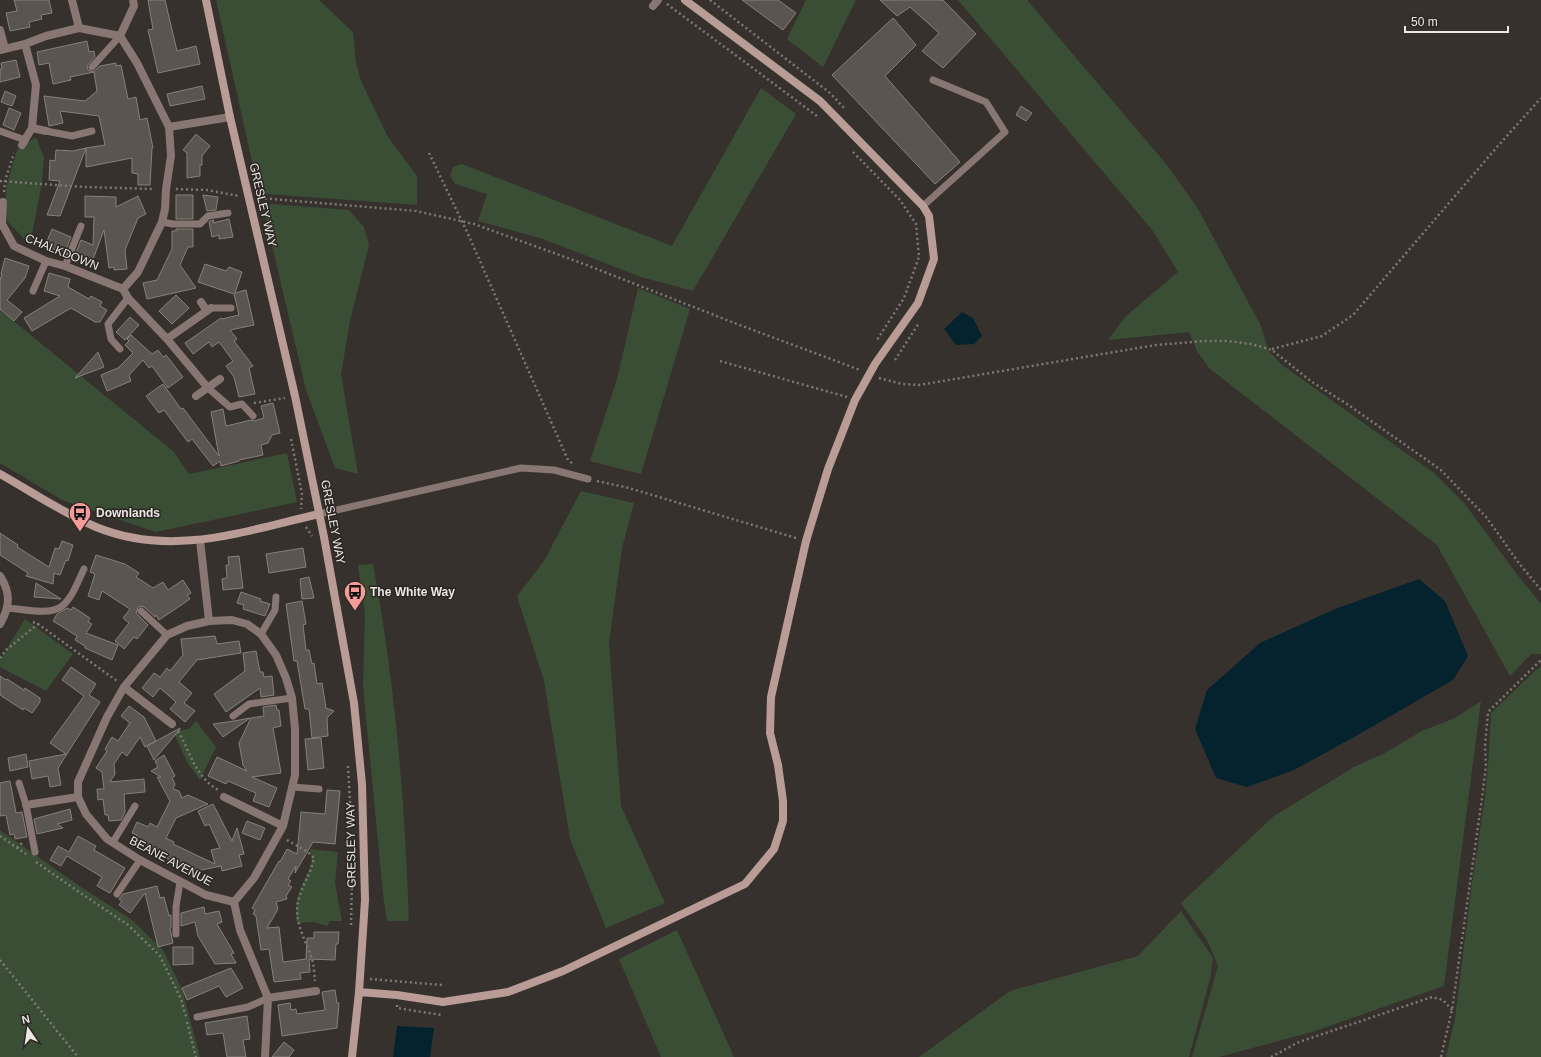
<svg xmlns="http://www.w3.org/2000/svg" width="1541" height="1057" viewBox="0 0 1541 1057" font-family="Helvetica,sans-serif">
<style>
.green{fill:#3a4e36}
.water{fill:#05232f}
.building{fill:#5a5550;stroke:#86807b}
.lines{fill:none;stroke-linecap:round;stroke-linejoin:round}
.path{stroke:#7d7974;stroke-width:2.5;stroke-dasharray:2 3;stroke-linecap:butt}
.lane{stroke:#877672;stroke-width:7}
.street{stroke:#877672;stroke-width:8}
.secondary{stroke:#b89c95;stroke-width:8}
.labels{text-anchor:middle;dominant-baseline:central;stroke-width:3;stroke-linejoin:round;paint-order:stroke}
.street-label{font-size:12px;fill:#eae7e4;stroke:#2c2722}
.poi-label{font-size:12px;font-weight:bold;fill:#eae7e4;stroke:#2c2722;text-anchor:start}
</style>
<rect width="100%" height="100%" fill="#36312c"/>
<path class="green" d="M216 0H319L353 32 356 63 361 81 388 137 417 176V205L267 194 258 188Z
M806 0H856L823 67 787 39Z
M958 0H1027L1167 165 1198 209 1261 326 1268 350 1282 365 1434 473 1464 503 1516 573 1541 604V654H1531L1510 676 1437 545 1209 368 1197 351 1189 332 1108 340 1125 317 1178 272 1153 231Z
M761 88 796 114 693 291 641 277 543 239 478 221 487 194 455 184 450 176 453 167 462 164 672 246Z
M36 137 44 158 42 182 30 245 7 221 6 187 17 150Z
M271 204 349 210 364 227 369 245 350 321 341 374 358 474 335 468 306 390 264 211Z
M638 288 690 309 641 474 590 461 617 379Z
M0 310 174 452 189 474 287 453 297 502 156 532 62 500 0 463Z
M581 491 634 503 622 548 609 643 621 806 665 903 606 928 570 839 544 681 517 596 544 561Z
M373 564C395 682 405 801 409 921H387L383 894 363 686 365 613 358 565Z
M25 619 73 654 46 691 0 667V660Z
M1541 667V1057H1446L1455 1018 1472 883 1485 797 1488 766 1491 713 1536 670Z
M1481 701 1444 986 1312 1032 1219 1057H1192L1218 966 1207 940 1181 903 1274 816 1354 767 1385 753 1422 731 1455 718Z
M196 721 216 747 200 780 187 762 173 731 189 729Z
M0 830 81 887 132 920 163 950 182 989 200 1057H0Z
M310 849 338 852 335 883 342 921H330L327 926 314 922 297 923C295 912 296 901 300 890 306 873 315 867 310 849Z
M1181 911 1213 958 1210 979 1189 1057H919L1010 991 1138 956Z
M677 930 734 1057H661L619 959Z"/>
<path class="water" d="M962 312 973 318 982 336 974 344 956 345 944 329Z
M1419 579 1445 601 1468 656 1453 680 1356 736 1294 770 1247 787 1216 778 1195 729 1207 690 1260 643 1335 609Z
M397 1026 434 1028 430 1057H393Z"/>
<path class="building" d="M14 0H49L52 13 41 15 42 19 29 22 30 27 10 31 6 13 17 11Z
M148 0H165L177 51 196 46 200 64 158 73 148 30 153 29Z
M742 0H778L796 13 783 30Z
M880 0H943L976 34 943 68 922 51 939 33 910 7 897 16Z
M893 18 916 45 885 76 960 162 935 184 832 75Z
M87 41 89 52 94 51 95 57 87 66 88 70 93 72 100 66 116 63V66L121 65 128 99 136 97 140 120 147 118 153 148H152L150 185H138V174L132 173V158L86 167V148L105 145 99 116 60 111 63 123 49 126 44 96 85 101 97 91 94 72 70 77 71 80 53 84 49 63 39 65 37 52Z
M16 60 20 77 0 82V69H2L1 63Z
M202 86 205 99 170 106 167 94Z
M5 91 16 96 12 106 1 102Z
M1021 106 1032 113 1026 121 1016 115Z
M9 108 21 113 14 130 3 125Z
M196 134 210 146 202 156V165H200V176L187 178V153L183 150Z
M86 148 60 216 47 215 60 181 49 180 50 160 55 161 56 150 73 151Z
M176 195H193V219H176Z
M203 195 218 197 216 210 207 211Z
M85 196 116 197V207L138 196 146 214 138 218 125 250 127 269 114 270V267L109 268 104 230 92 262 75 255 81 240 93 245 94 217H85Z
M229 219 233 237 219 239V235L212 237 209 222 210 221 214 220 213 223Z
M52 229 71 237 65 252 60 249 59 251 45 246Z
M176 229H193V247H188L180 265 196 288 147 299 143 283 157 280 172 249V231H176Z
M5 258 29 266 25 278 7 300 22 312 14 321 0 309V280L2 274H1Z
M205 264 226 271 229 267 242 272 235 293 246 290 254 325 230 330 237 339 234 341 253 366 249 368 255 394 239 397 234 377 226 366 233 361 219 342 212 347 209 342 193 354 185 343 221 318 222 319 239 315 234 294 198 282Z
M49 273 70 279 68 287 89 299 91 296 102 302 100 306 107 310 100 322H95L71 308 32 331 24 318 60 296 44 291Z
M176 295 189 308 172 324 159 311Z
M130 317 139 325 125 340 116 332Z
M131 335 152 354 158 350 163 357 166 355 183 377 168 388 152 366 149 368 143 360 129 375 131 381 107 391 101 375 118 368 133 353 125 345 129 341 127 339Z
M98 352 104 367 75 378Z
M163 384 181 409 183 408 219 456 211 412 223 409 226 426 251 420 254 421 264 418 261 406 273 403 280 433 272 435 268 443 261 445 263 455 239 460V461L221 466 220 461 213 466 192 439 188 442 164 410 159 413 146 396Z
M0 533 18 545 17 547 49 567 55 548 59 549 62 541 73 545 68 561 66 560 60 575 54 573 53 584 26 576 28 573 0 555Z
M303 548 306 567 269 573 266 554Z
M96 555 125 564 139 573 136 577 153 588 163 582 168 590 183 580 191 593 187 595 190 599 159 620 156 615 155 617 144 607 140 606 138 607 136 613 148 625 137 639 134 637 124 649 115 641 129 623 123 618 130 609 102 591 99 600 88 596 95 574 90 572Z
M239 556 243 588 223 590 222 579 227 578 226 565H229L228 557Z
M309 577 314 598 302 599 300 579Z
M36 583 61 599 34 597Z
M241 592 261 599 260 601 270 604 265 616 243 609 244 605 237 603Z
M302 601 306 624 303 625 306 650H309L312 664 314 663 317 684 322 683 326 708 334 711 327 718 328 736 312 738 309 709H305L297 661H294L286 604Z
M73 607 90 618 88 622 92 624 86 633 118 645 112 660 85 648V646L75 640 77 636 53 621 57 614 67 608 71 610Z
M215 636 217 644 239 641 241 653 197 660 179 682 192 693 184 703 195 711 185 722 170 709 176 702 160 688 153 697 142 688 154 673 160 677 167 668 170 671 183 655 181 639Z
M256 651 260 672H263L264 677 272 676 274 695 261 697 260 688 226 712 214 694 245 671 243 653Z
M71 667 96 684 89 695 100 702 58 768 61 785 50 787 48 776 32 779 29 761 66 754 50 743 84 696 62 680Z
M0 676 6 680 7 679 24 690 25 688 40 698V702L32 713 24 708 23 710 0 695Z
M276 705 277 710H279L281 726 273 728 281 773 252 777 277 788 269 807 253 801 256 793 228 781 226 784 208 776 217 757 247 771 243 765 239 743 251 718 264 716 263 707Z
M129 706 144 717 156 741 145 747 140 737 127 756 122 752 114 764 115 774 110 782 144 779 145 792 124 794 125 812 121 820 109 821 108 815H105L103 799 98 800 97 789H104L102 772 96 768 107 751 105 749 112 737 118 741 130 723 121 716Z
M250 718 223 737 213 724 234 721Z
M180 728V729L154 760 147 746Z
M321 738 324 768 308 770 305 739Z
M26 754 28 767 10 771 8 758Z
M164 755 175 776 172 778 175 784 173 789 179 791 182 798 188 795 208 804 176 818 166 838 174 842 173 844 215 864 211 850 220 848 209 824 205 826 198 811 213 804 232 841 237 828 244 854 239 855 242 866 222 871 221 866 201 870 200 873 168 860V858L133 842 137 835 132 833 137 822 148 827 150 823 157 827 170 801 157 777H161L151 771 158 767 155 761Z
M10 781 16 813 22 812 27 837 15 839 14 834 10 835 6 815 0 816V783Z
M327 790 340 791 335 844 313 842 295 873 296 866 288 879 291 881 288 885 292 887 286 896 287 899 276 902 278 909 267 928 279 927 283 962 306 959 307 938H314V932H339L338 944H336L335 960 309 959 310 972 300 973 301 979 274 982 269 949 261 950 256 916 253 914 255 910 252 908 279 861 280 862 287 849 297 854 301 812 325 814Z
M70 809 72 820 57 824 63 828 37 834 34 819Z
M247 821 265 828 260 840 242 833Z
M78 836 96 846 94 850 125 868 110 893 97 886 102 877 67 856 61 866 50 860 58 846 69 852Z
M157 886 160 898 164 897 169 916 171 915V928H170L173 943 158 947 145 893 130 913 119 905 122 901 119 899 123 894Z
M204 907 205 914 219 911 222 922 217 924 234 953 231 954 236 963 215 964 198 936 195 922 181 926V913Z
M173 947H193V964L173 965Z
M231 968 243 988 226 997 219 986 187 1000 182 988Z
M335 990 337 1003H339L337 1028 282 1036 278 1005 290 1003 291 1010 296 1009 297 1014 325 1010 322 992Z
M247 1016 250 1039 243 1040 246 1057H227L223 1033 207 1035 205 1023Z
M284 1042 294 1050 289 1057H272Z"/>
<g class="lines">
<path class="path" d="M710 0 830 93 845 109
M667 4 817 116
M853 152 900 200 916 224 919 257 904 298 877 340
M429 153 468 234 568 460 573 464
M0 181 84 187 155 189
M176 189 207 190 239 196
M4 192 5 181 14 153
M260 198 416 211 474 224 584 264 737 324 860 370
M1272 349 1322 336 1353 315 1497 147 1541 98
M895 360 919 323
M720 361 847 397
M879 378 902 384 919 385 1156 345 1204 341H1228L1251 344 1272 350 1312 382 1347 404 1441 470 1487 518 1518 562 1541 590
M254 403 285 398
M291 439 302 494 301 509
M597 481 629 488 796 538
M306 527 312 536
M33 622 38 624 117 681
M0 658 6 650 38 624
M178 731C191 753 194 775 218 790
M348 766 350 803
M0 836 26 854
M287 840 308 852 314 858C311 874 301 887 298 902 294 921 305 939 311 956 314 963 314 973 315 981
M17 848 22 843 24 844
M36 862 79 892 128 925 160 956 181 999 186 1017
M351 925 352 878
M0 960 78 1057
M370 979 442 985
M397 1005V1008L442 1015
M187 1022 196 1057
M1271 1057 1299 1042 1432 997 1443 1000 1452 1010
M1441 1057 1452 1010 1482 798 1486 766 1485 746 1488 712 1541 660"/>
<path class="lane" d="M92 67 120 36
M0 131 25 140
M46 131 72 136 92 131
M923 206 1005 132 986 102 933 80
M162 222 173 224H200L208 216 228 213
M65 266 81 226
M33 291 46 261
M211 308H231
M120 349 111 339 108 324 128 298
M208 388 230 407 242 404 253 416
M319 514 521 468 554 470 588 479
M7 608C22 609 50 616 62 606 73 597 78 581 84 569
M141 611 167 635
M261 634 275 610 276 597
M233 716 249 704 292 698
M19 783 26 805 35 852
M292 787 319 789
M113 842 135 806
M117 894 140 860
M176 934V907L180 882
M197 1017 248 1007 268 998"/>
<path class="street" d="M72 0 79 28
M653 6 658 0
M0 30 5 49
M120 36 134 6 133 0
M0 50 25 44 46 36 79 28 120 36 137 63 169 127 171 156 166 189 165 209 162 222 138 272 123 289
M169 127 230 117
M32 128 46 131
M22 145 32 128 36 85 25 44
M3 202 2 224 14 246 46 261 65 266 123 289 128 298 167 339 208 388
M201 302 207 311
M167 339 211 308
M196 396 220 379
M200 540 209 621
M0 576C11 593 10 607 0 624
M232 620 247 624 261 634 276 655 286 678 292 698 295 729V775L283 826 254 878 234 902 206 895 140 860 107 839 86 814 78 797V782L107 717 124 687 167 635 187 626 209 621Z
M124 687 172 724
M224 797 283 826
M26 805 78 797
M234 902 240 930 268 998 265 1057
M268 998 316 991"/>
<path class="secondary" d="M206 0 230 117 295 396 324 537 354 703 362 784 365 900 359 992 352 1057
M0 474C32 492 63 513 96 527 172 558 244 531 319 514
M359 992 397 995 443 1002 508 992 563 971 745 884 774 849 783 821V801L778 765 770 733 771 697 806 541 828 469 855 400 875 364 918 303 934 259 929 216 923 206 820 101 685 0"/>
</g>
<defs>
<g id="bus-pin" transform="scale(1.15)"><path d="M0 17L-7.5 6A9.5 9.5 0 1 1 7.5 6Z" fill="#f59b98" stroke="#2c2722"/><path d="M-5-6H5V4H4V6H2V4H-2V6H-4V4H-5ZM-3.5-4V0h7V-4ZM-3.5 1.2v1.5H-2V1.2ZM2 1.2v1.5H3.5V1.2Z" fill="#111"/></g>
</defs>
<g fill-rule="evenodd">
<use href="#bus-pin" x="80" y="513"/>
<use href="#bus-pin" x="355" y="592"/>
</g>
<g class="labels">
<g class="street-label">
<text transform="translate(263 205) rotate(77)">GRESLEY WAY</text>
<text transform="translate(62 252) rotate(22)">CHALKDOWN</text>
<text transform="translate(333 522) rotate(79)">GRESLEY WAY</text>
<text transform="translate(351 845) rotate(-91)">GRESLEY WAY</text>
<text transform="translate(171 861) rotate(28)">BEANE AVENUE</text>
</g>
<g class="poi-label">
<text x="96" y="513">Downlands</text>
<text x="370" y="592">The White Way</text>
</g>
</g>
<g transform="translate(28 1029) rotate(347)" stroke="#2c2722" stroke-width="3" paint-order="stroke">
<path d="M0-3L7 15L0 10L-7 15Z" fill="#eae7e4"/>
<text y="-6" font-size="11" font-weight="bold" text-anchor="middle" fill="#eae7e4">N</text>
</g>
<path d="M1405 26v6h103v-6" fill="none" stroke="#eae7e4" stroke-width="2"/>
<text x="1411" y="26" font-size="12" fill="#eae7e4" stroke="#2c2722" stroke-width="3" paint-order="stroke">50 m</text>
</svg>
